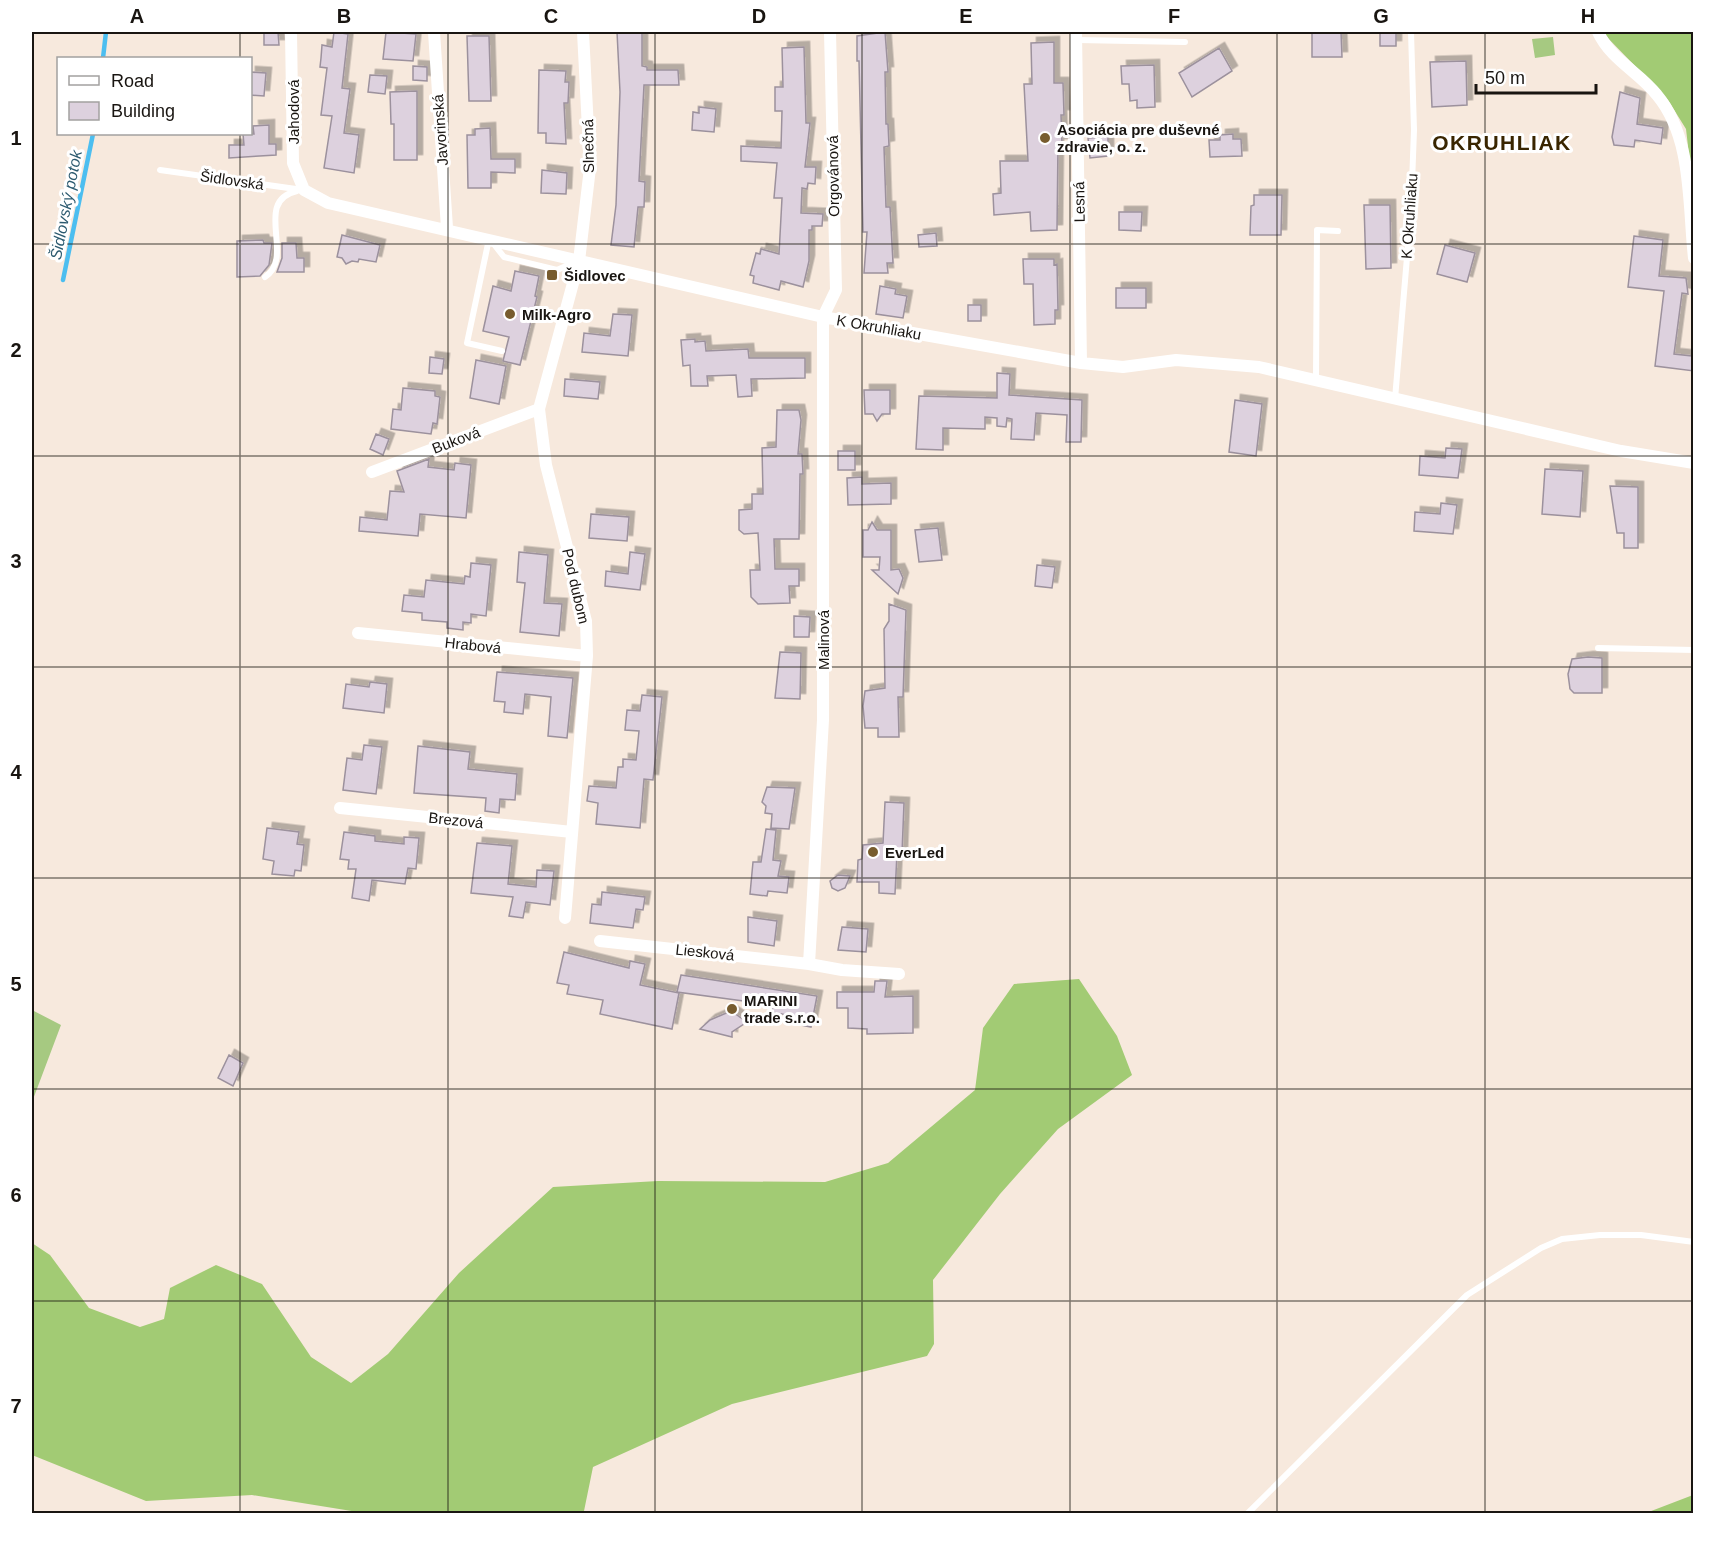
<svg xmlns="http://www.w3.org/2000/svg" width="1725" height="1545" viewBox="0 0 1725 1545" font-family="Helvetica,sans-serif">
<style>
.green{fill:#a6c981}
.forest{fill:#a2cb74}
.lines{fill:none;stroke-linecap:round;stroke-linejoin:round}
.stream{stroke:#4cbef0;stroke-width:4.5}
.building{fill:#ddd1de;stroke:#9c919d;stroke-width:1.5;filter:url(#shadow)}
.service{stroke:#fff;stroke-width:6}
.minor{stroke:#fff;stroke-width:12}
.grid{fill:none;stroke:#191511;stroke-width:1.5;stroke-opacity:0.55}
.poi-dot{fill:#775c2e;stroke:#fff;stroke-width:2}
.labels{text-anchor:middle;dominant-baseline:central;stroke-width:6;stroke-linejoin:round;paint-order:stroke}
.street-label{font-size:15px;fill:#191511;stroke:#fff}
.poi-label{font-size:15px;font-weight:bold;fill:#191511;stroke:#fff;text-anchor:start}
.water-label{font-size:16px;font-style:italic;fill:#2c5a6f;stroke:#fff}
.district-label{font-size:21px;font-weight:bold;letter-spacing:1.5px;fill:#392500;stroke:#fff}
.neatline{fill:none;stroke:#191511;stroke-width:2}
.grid-label{font-size:20px;text-anchor:middle;font-weight:bold;fill:#191511}
</style>
<defs>
<filter id="shadow"><feDropShadow dx="5.5" dy="-5.5" stdDeviation="0" flood-color="#0004"/></filter>
</defs>
<rect width="100%" height="100%" fill="#f7e9dd"/>
<path class="green" d="M1553 37 1555 55 1535 58 1532 39Z
M32 1010 61 1025 32 1102Z"/>
<path class="forest" d="M1602 32H1693V189L1686 129 1668 100Z
M1079 979 1117 1036 1132 1075 1058 1129 1000 1194 933 1280 934 1344 927 1356 732 1404 593 1467 584 1511 524 1514 364 1513 252 1495 146 1501 32 1455V1243L50 1255 89 1308 140 1327 164 1319 170 1288 216 1265 262 1284 311 1357 351 1383 388 1354 459 1273 553 1187 658 1181 825 1182 888 1163 975 1090 983 1028 1014 984Z
M1693 1495V1513H1646Z"/>
<g class="lines">
<path class="stream" d="M103 58 106 32
M63 280 93 134"/>
</g>
<path class="building" d="M264 32H278L279 45H264Z
M334 32 348 34 342 88 350 89 344 133 359 135 354 173 324 168 332 116 321 115 327 68 320 67 321 58 322 45 332 47Z
M386 32 416 34 413 61 383 59Z
M617 32H642V66L647 67V70H678L679 85H644L639 181 645 182 644 207H638L634 247 611 245 616 205 620 92Z
M885 32 888 72H885L886 124H888L889 146 884 147 886 207H890L893 263H887L888 273H864L867 232H863L859 61H857V36Z
M1312 32H1341L1342 57H1312Z
M1380 32H1396V46H1380Z
M467 36H489L491 101H469Z
M1054 42V83H1063L1064 115H1061L1062 144H1058L1057 230 1031 231 1030 212 994 215 993 194 1001 193 1000 161H1028L1024 84H1032L1031 43Z
M804 47 806 123H810L805 167H816L815 184 808 183 807 189 802 188 801 213 823 214 822 226H812V230H809V261L803 287 781 281 779 290 753 283 754 276 750 275 756 253 760 254 761 249 779 254 782 198H774L777 163 741 161V146L781 148 782 111H775V87H783L782 48Z
M1219 48 1232 71 1192 97 1179 73Z
M1466 61 1467 105 1432 107 1430 62Z
M1154 65 1155 107 1137 108V100L1130 101 1129 84H1122L1121 66Z
M413 66 427 67V81L413 80Z
M539 70 566 71 565 82H569L568 103H564L566 144 546 143V133H538Z
M250 72 266 73 264 96 250 95Z
M370 75 387 76 385 94 368 92Z
M417 91V160H394V124H391L390 92Z
M1620 92 1640 98 1637 124 1663 128 1661 144 1635 140 1634 147 1614 145 1612 137Z
M699 107 716 109 714 132 692 130 693 112 699 113Z
M269 125V144H276V155L229 158V145H244L243 134H254L253 126Z
M490 128 491 159H515V173L491 172V188H468L467 135H475V129Z
M1233 134V139H1241L1242 156 1210 157 1209 140H1220V135Z
M1108 137V156L1090 158 1088 138Z
M542 170 567 173 566 194 541 193Z
M1254 195H1282L1281 235H1250L1251 206 1254 205Z
M1364 205H1390L1391 268 1366 269Z
M1119 212H1142L1141 231 1119 230Z
M936 233 937 246 919 247 918 235Z
M342 235 380 245 376 262 359 259 358 262 352 261 346 264 342 258 337 257Z
M1634 236 1663 240 1659 276 1686 278 1688 294 1682 293 1674 354 1692 356 1694 371 1655 366 1664 291 1628 287Z
M263 240 264 243H272L269 265 260 276 237 277V241Z
M282 243H296L297 258H304V272H277L282 258Z
M1445 245 1475 253 1467 282 1437 274Z
M1023 259H1054V265L1057 264 1058 310H1055V324L1034 325 1033 284H1024Z
M515 271 539 276 535 296 537 297 520 365 503 361 509 337 483 331 493 286 511 291Z
M880 286 896 289 895 294 907 296 903 318 876 314Z
M1116 288H1146V308H1116Z
M968 305H981V321H968Z
M613 314 632 315 628 356 582 352 584 333 610 336Z
M695 339V342L705 341 706 351 748 349 749 358H805V378L751 379 752 396 738 397 736 375 707 376 708 386H691L690 365 683 366 681 340Z
M430 357 444 359 442 374 429 373Z
M476 360 506 366 499 404 470 398Z
M997 373 1010 374 1009 395 1082 400 1081 442H1066L1067 415 1036 413 1034 440 1011 439 1012 419 1007 418 1006 427 997 426V418L985 417V429L943 428V450L916 449 919 396 997 398Z
M565 379 600 382 598 399 564 396Z
M403 388 435 391V396L440 397 437 424 433 423 431 434 391 429 393 409 401 410Z
M864 390H890V414H882L877 421 873 414H865Z
M1235 400 1262 404 1256 456 1229 452Z
M777 410H799L801 420 798 454H802L803 474H800L799 539H774L775 569H799V586H789L790 603 758 604 751 597 750 570H760L758 533 744 534 739 530V510L752 509V494H763L762 448 776 447Z
M376 434 389 439 383 455 370 449Z
M1446 448 1462 449 1458 478 1419 475 1420 456 1445 458Z
M838 451H855V470H838Z
M429 459 428 467 454 470 455 463 471 465 466 518 420 514 418 536 359 531 360 517 387 520 390 491 404 492 397 471Z
M1545 469 1583 471 1580 517 1542 514Z
M862 477V484L891 483V504L848 505 847 478Z
M1610 486 1638 487V548H1624V533H1617Z
M1441 503 1457 505 1453 534 1414 531 1415 512 1440 514Z
M591 514 629 517 627 541 589 538Z
M872 522 877 530H891V570L899 569 903 578 898 594 872 570H879L880 557H863V530H868Z
M938 528 942 560 919 562 915 530Z
M519 552 548 555 544 603 562 604 559 636 520 632 525 583 517 582Z
M630 552 645 554 640 590 605 586 606 571 628 574Z
M471 563 491 565 486 616 471 614V623L463 622V630L447 628V622L422 620V613L402 611 404 595 424 597 426 580 464 584 465 576 470 577Z
M1037 565 1055 567 1052 588 1035 586Z
M889 604 906 610 903 697H898L899 737H878V728H865L863 706 865 691 885 688 884 629 889 621Z
M794 616 810 617 809 637H794Z
M780 652 801 653 800 699 775 698Z
M1588 657 1602 658V693H1574L1570 689 1568 674 1572 659Z
M497 672 573 678 567 738 548 736 551 697 525 694 523 714 504 712 505 702 494 701Z
M370 682 387 684 384 713 343 708 346 684 369 687Z
M642 695 662 697 653 780 644 779 640 828 596 824 598 803 587 801 589 786 616 788 618 767H623V759L636 760 639 731 625 730 627 710 640 711Z
M364 745 382 747 376 794 343 790 347 758 362 760Z
M418 746 470 752 468 769 517 774 515 800 500 799 499 813 485 811 486 798 414 793Z
M767 787 795 788 789 829 771 828 772 814 765 813 766 806 762 802Z
M885 802 904 803 902 853H897L895 894 879 893V882H857L858 860 862 859 863 845 883 843Z
M267 828 299 832 297 844 304 845 301 871 295 870 294 876 272 874 274 861 263 859Z
M766 829 776 830 773 860 781 861 778 876 789 877 787 893 768 891 767 896 750 894 753 862H761Z
M344 832 375 836V841L404 844V837L419 838 416 869 408 868 405 884 372 880 369 901 352 898 356 869H348L349 860 340 859Z
M477 843 512 846 508 884 536 887 537 870 554 871 550 905 526 902 523 918 509 916 513 897 471 893Z
M838 875 850 876 845 888 838 891 832 888 830 881Z
M602 892 645 897 643 910 636 909 633 928 590 923 592 904 601 905Z
M748 917 777 921 774 946 748 942Z
M842 927 868 929 866 952 838 950Z
M564 952 629 968 630 961 645 964 640 985 679 993 672 1029 600 1014 603 1000 567 994 569 985 557 983Z
M681 975 817 996 811 1027 786 1022 787 1015 772 1012 773 1005 677 992Z
M875 981H887L885 997 913 996V1033L867 1034V1029L848 1028V1008H837V992H874Z
M731 1011 747 1022 732 1032V1037L700 1029 710 1020Z
M229 1055 243 1063 233 1086 218 1078Z"/>
<g class="lines">
<path class="service" d="M1077 40 1185 42
M160 170 303 190
M489 239 467 343 502 351
M493 243 504 257 557 270 575 262
M265 277C296 257 252 201 297 191
M1316 379 1317 230 1338 231
M1395 399 1411 210 1414 130 1411 32
M1598 648 1694 650
M1247 1514 1467 1295 1541 1248 1562 1239 1600 1235H1641L1694 1242"/>
<path class="minor" d="M291 32 293 163 304 190 328 203 823 317 1081 363 1123 367 1176 360 1259 367 1621 451 1694 463
M434 32 447 228
M1076 32 1081 363
M1598 32C1611 60 1639 72 1657 95 1693 138 1688 205 1694 258
M372 472 539 409
M358 633 587 656
M340 808 572 832
M565 918 587 656 586 621 546 465 539 409 579 261 590 168 583 32
M600 941 809 964 842 970 899 974
M809 964 823 720V317L836 290 830 32"/>
</g>
<path class="grid" d="M240 32V58M448 32V1514M655 32V1514M862 32V1514M1070 32V1514M1277 32V1514M1485 32V1514M240 134V1514M32 244H1694M32 456H1694M32 667H1694M32 878H1694M32 1089H1694M32 1301H1694"/>
<g class="poi-dot">
<circle cx="1045" cy="138" r="6"/>
<rect x="546" y="269" width="12" height="12" rx="3"/>
<circle cx="510" cy="314" r="6"/>
<circle cx="873" cy="852" r="6"/>
<circle cx="732" cy="1009" r="6"/>
</g>
<g class="labels">
<g class="street-label">
<text transform="translate(293 112) rotate(-90)">Jahodová</text>
<text transform="translate(440 130) rotate(-94)">Javorinská</text>
<text transform="translate(588 146) rotate(-91)">Slnečná</text>
<text transform="translate(833 176) rotate(-91)">Orgovánová</text>
<text transform="translate(232 180) rotate(8)">Šidlovská</text>
<text transform="translate(1079 202) rotate(-91)">Lesná</text>
<text transform="translate(1409 216) rotate(-86)">K Okruhliaku</text>
<text transform="translate(879 327) rotate(10)">K Okruhliaku</text>
<text transform="translate(456 440) rotate(-21)">Buková</text>
<text transform="translate(576 586) rotate(77)">Pod dubom</text>
<text transform="translate(823 640) rotate(-90)">Malinová</text>
<text transform="translate(473 645) rotate(6)">Hrabová</text>
<text transform="translate(456 820) rotate(6)">Brezová</text>
<text transform="translate(705 952) rotate(6)">Liesková</text>
</g>
<g class="poi-label">
<text x="1057" y="129">Asociácia pre duševné<tspan x="1057" dy="17">zdravie, o. z.</tspan></text>
<text x="564" y="275">Šidlovec</text>
<text x="522" y="314">Milk-Agro</text>
<text x="885" y="852">EverLed</text>
<text x="744" y="1000">MARINI<tspan x="744" dy="17">trade s.r.o.</tspan></text>
</g>
<g class="water-label">
<text transform="translate(66 205) rotate(-79)">Šidlovský potok</text>
</g>
<g class="district-label">
<text x="1502" y="142">OKRUHLIAK</text>
</g>
</g>
<rect width="1725" height="1545" fill="none" stroke="#ffffff" stroke-width="66"/>
<rect x="57" y="57" width="195" height="78" fill="#ffffff" stroke="#a3a1a0" stroke-width="1.5"/>
<rect x="69" y="76" width="30" height="9" fill="#ffffff" stroke="#a3a1a0" stroke-width="1.5"/>
<text x="111" y="87" font-size="18" fill="#191511">Road</text>
<rect x="69" y="102" width="30" height="18" fill="#ddd1de" stroke="#a3a1a0" stroke-width="1.5"/>
<text x="111" y="117" font-size="18" fill="#191511">Building</text>
<path d="M1476 84v9h120v-9" fill="none" stroke="#191511" stroke-width="3"/>
<text x="1485" y="84" font-size="18" fill="#191511" stroke="#ffffff" stroke-width="4.5" paint-order="stroke">50 m</text>
<rect x="33" y="33" width="1659" height="1479" class="neatline"/>
<g class="grid-label">
<text x="137" y="23">A</text>
<text x="344" y="23">B</text>
<text x="551" y="23">C</text>
<text x="759" y="23">D</text>
<text x="966" y="23">E</text>
<text x="1174" y="23">F</text>
<text x="1381" y="23">G</text>
<text x="1588" y="23">H</text>
<text x="16" y="145">1</text>
<text x="16" y="357">2</text>
<text x="16" y="568">3</text>
<text x="16" y="779">4</text>
<text x="16" y="991">5</text>
<text x="16" y="1202">6</text>
<text x="16" y="1413">7</text>
</g>
</svg>
